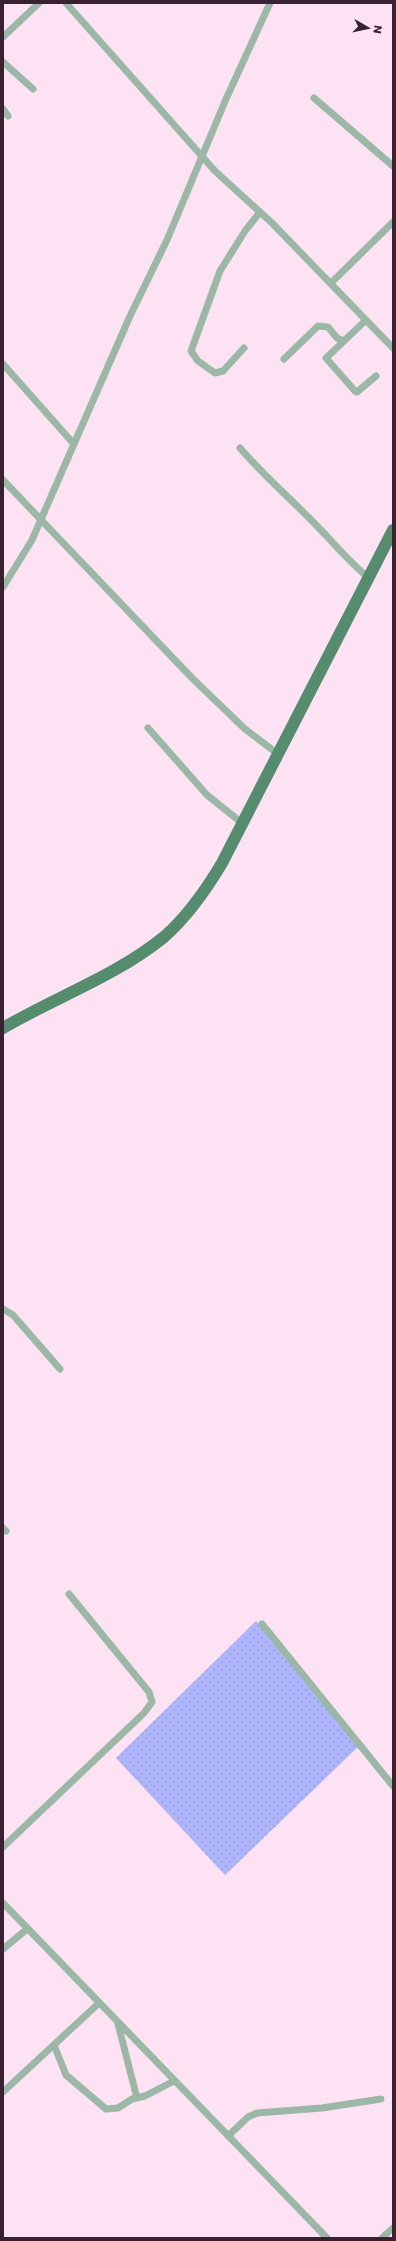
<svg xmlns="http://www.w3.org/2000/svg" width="396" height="2241" viewBox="0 0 396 2241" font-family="Poppins,sans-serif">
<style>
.grass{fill:url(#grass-dots)}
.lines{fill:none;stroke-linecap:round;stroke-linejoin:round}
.street{stroke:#9bb8a7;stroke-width:7}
.primary{stroke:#558c6e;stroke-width:12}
</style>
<defs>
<pattern id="grass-dots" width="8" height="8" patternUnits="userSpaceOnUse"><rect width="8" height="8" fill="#aeb5fd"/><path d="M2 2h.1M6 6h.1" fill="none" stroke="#969bd9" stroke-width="1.8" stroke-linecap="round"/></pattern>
</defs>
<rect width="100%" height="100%" fill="#fce2f3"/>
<path class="grass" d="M256 1621 360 1745 225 1875 116 1758Z"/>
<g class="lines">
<path class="street" d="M66 3 215 171 272 223 393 348
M3 37 39 3
M3 62 33 89
M314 98 393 166
M3 109 8 116
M331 283 393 222
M344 341 326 358 355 391 357 392 376 376
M244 348 223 371 215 373 198 361 191 351 220 271 245 231 260 212
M284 359 318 326 328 327 337 338 344 341 366 320
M3 364 73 443
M240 448C264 476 291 499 316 525 334 543 349 562 369 578
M3 480 192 678 245 729 278 754
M3 587 32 540 130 316 167 240 226 99 270 3
M148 728 207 795 242 823
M3 1309 13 1315 60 1369
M3 1528 6 1531
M262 1624 393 1786
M3 1847 144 1713 152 1702 149 1692 69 1594
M3 1903 327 2238
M3 1949 27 1929
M118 2024 137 2098
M54 2045 66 2075 106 2109 118 2108 132 2099 145 2096 174 2081
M3 2092 99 2003
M228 2136 248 2117 257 2113 322 2108 381 2099
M382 2238 393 2228"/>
<path class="primary" d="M3 1028C56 997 116 976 164 937 188 916 206 890 222 863L393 530"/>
</g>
<rect width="396" height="2241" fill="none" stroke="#392131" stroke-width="8"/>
<g transform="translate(368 28) rotate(99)" stroke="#fce2f3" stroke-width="3" paint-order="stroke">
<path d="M0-3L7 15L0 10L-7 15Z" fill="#392131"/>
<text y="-6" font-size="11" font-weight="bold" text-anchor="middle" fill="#392131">N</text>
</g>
</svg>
